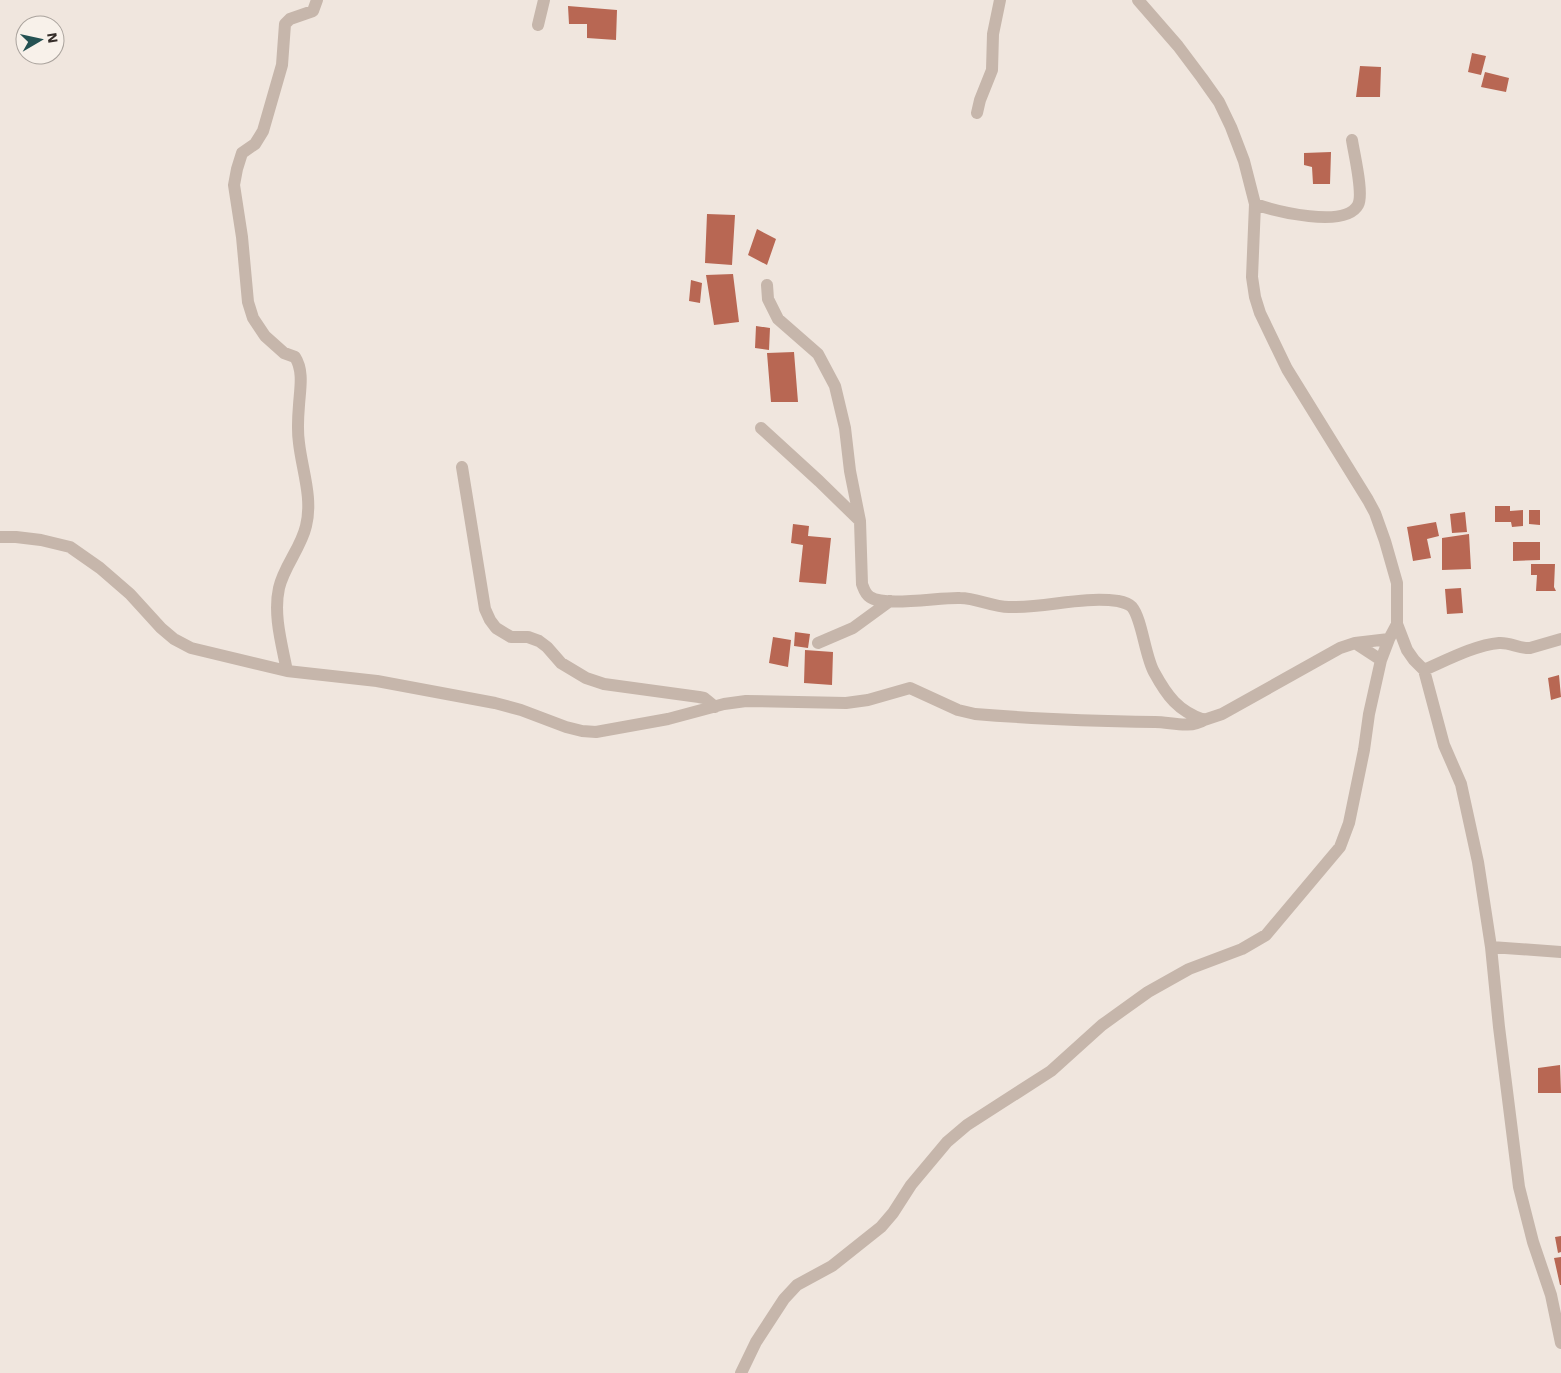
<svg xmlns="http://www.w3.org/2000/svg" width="1561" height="1373" viewBox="0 0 1561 1373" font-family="'Work Sans',sans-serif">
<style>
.building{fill:#b86753}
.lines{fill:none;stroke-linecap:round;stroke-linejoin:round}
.street{stroke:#c6b6ab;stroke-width:12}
</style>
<rect width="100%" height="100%" fill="#f0e6de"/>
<path class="building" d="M568 6 617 10 616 40 587 38V24H569Z
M1472 53 1486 56 1481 75 1468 72Z
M1360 66 1381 67 1380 97H1356Z
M1485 72 1509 78 1506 92 1481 87Z
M1331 152 1330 184H1313L1312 167 1304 165V153Z
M707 214 735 215 732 265 705 263Z
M757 229 776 239 767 265 748 255Z
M733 274 739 322 714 325 706 275Z
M691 280 702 283 700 303 689 301Z
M756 326 770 328 769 350 755 348Z
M794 352 798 402H771L767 353Z
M1495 506H1510V511L1523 510V526L1512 527 1511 522H1495Z
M1529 510H1540V525L1529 524Z
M1465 512 1467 532 1452 533 1450 514Z
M1436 522 1439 536 1427 539 1431 558 1413 561 1407 527Z
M793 524 809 526 808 536 831 538 826 584 799 582 803 545 791 543Z
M1469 534 1471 569 1442 570V538Z
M1513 542H1540V560L1513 561Z
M1531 564H1555L1554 587 1556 591H1536L1537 575H1531Z
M1461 588 1463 613 1447 614 1445 589Z
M795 632 810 634 808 648 794 646Z
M773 637 791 640 788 667 769 663Z
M805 650 833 652 832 685 804 683Z
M1559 675 1561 697 1551 700 1548 678Z
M1560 1065 1561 1093H1538V1068Z
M1561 1236V1252L1558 1253 1555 1237Z
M1561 1257V1285H1560L1554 1258Z"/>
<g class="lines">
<path class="street" d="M1138 0 1178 46 1202 78 1219 102 1231 127 1244 161 1255 204 1252 277 1255 297 1260 313 1287 369 1368 500 1375 513 1385 541 1397 583V624L1407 650 1414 660 1424 670 1444 745 1461 784 1478 862 1491 947 1499 1027 1519 1187 1533 1242 1551 1295 1561 1343
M538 25 544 0
M977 113 980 100 992 70 993 34 1000 0
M1255 204C1275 211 1345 229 1358 205 1364 194 1354 154 1352 140
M767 285 768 299 778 319 818 354 835 386 845 428 850 471 860 521
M761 428 819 481 860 521 862 584C864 589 865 594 870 597 884 607 941 597 960 598 977 598 992 607 1009 607 1045 608 1082 596 1118 601 1123 602 1128 603 1132 607 1142 619 1145 656 1154 672 1167 696 1178 711 1204 720L1222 714 1340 648 1355 643 1389 639
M462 467 485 609 490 620 496 628 511 637H528L539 641 547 647 561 663 586 678 604 684 699 697 704 698 715 707
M0 537H16L41 540 70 547 100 568 130 594 161 628 174 639 191 648 287 671 377 681 495 703 521 710 566 727 582 731 596 732 668 719 724 704 746 701 846 703 868 700 910 688 958 710 975 714C1035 719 1095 721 1155 722 1171 722 1189 729 1204 720
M818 643 853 628 890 601
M1355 643 1381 660
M1424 670C1445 661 1475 645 1499 643 1510 642 1519 649 1530 648L1561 639
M287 671C282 645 273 615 279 588 284 566 301 548 306 526 313 498 302 470 299 443 297 430 298 417 299 405 300 389 304 371 295 357L284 353 265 336 253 318 248 302 242 237 234 185 237 169 242 153 255 144 263 131 282 65 285 24 290 19 313 11 317 0
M1491 947 1561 952
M741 1373 756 1342 784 1299 797 1285 832 1266 881 1227 893 1213 911 1185 947 1142 967 1125 1051 1071 1102 1025 1148 992 1189 969 1242 949 1266 935 1340 847 1349 823 1364 750 1369 714 1381 660 1389 639 1397 624"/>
</g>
<g transform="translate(40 40) rotate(81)"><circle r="24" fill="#f8f1ea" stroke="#aaa39d"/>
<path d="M0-4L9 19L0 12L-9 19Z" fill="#245152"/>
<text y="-8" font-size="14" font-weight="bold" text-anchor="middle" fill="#352d29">N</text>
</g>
</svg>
